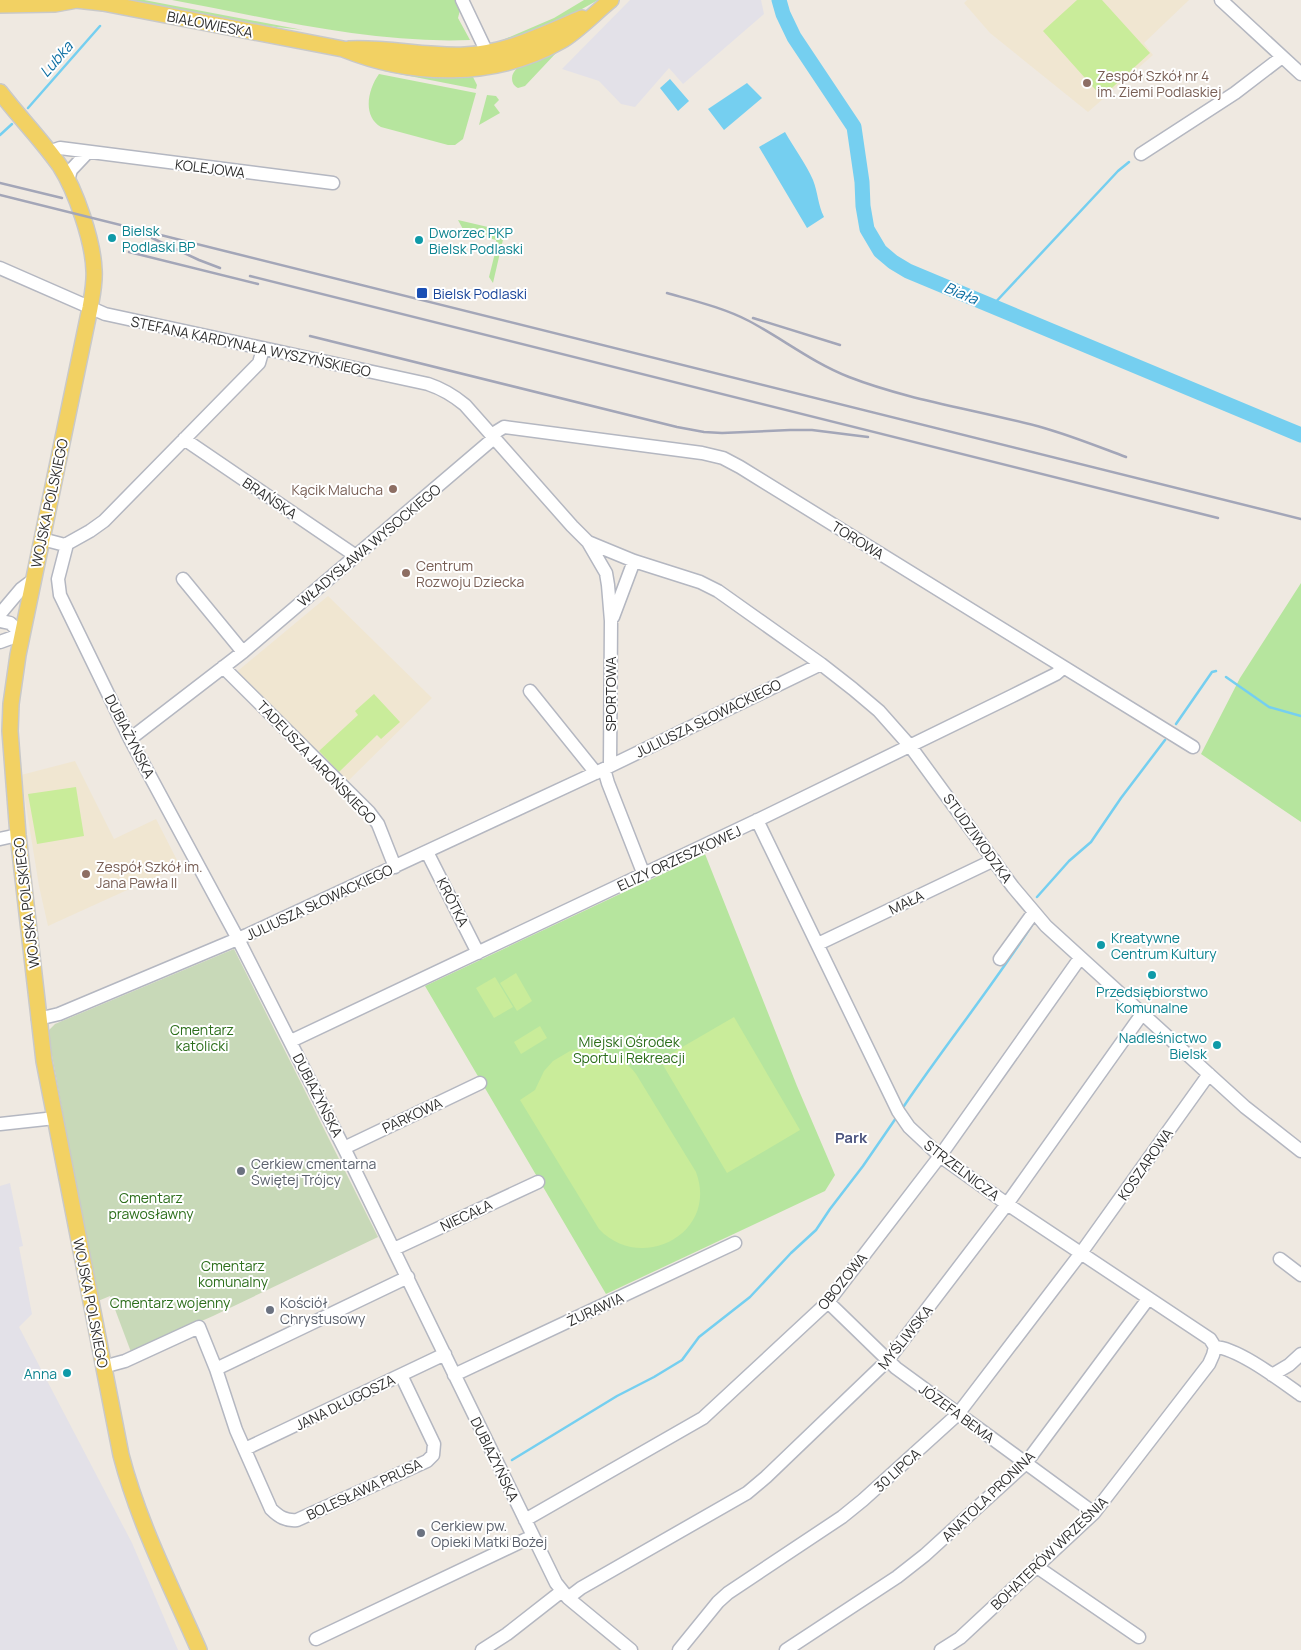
<svg xmlns="http://www.w3.org/2000/svg" width="1301" height="1650" viewBox="0 0 1301 1650" font-family="Manrope,sans-serif">
<style>
.industrial{fill:#e3e1e8}
.education{fill:#f0e6d1}
.green{fill:#b6e59e}
.cemetery{fill:#c8d9b8}
.pitch{fill:#c9ec9a}
.water{fill:#75cff0}
.lines{fill:none;stroke-linecap:round;stroke-linejoin:round}
.stream{stroke:#75cff0;stroke-width:2.5}
.river{stroke:#75cff0;stroke-width:15}
.minor-casing{stroke:#b4b7c1;stroke-width:15}
.major-casing{stroke:#c9c9c9;stroke-width:18}
.minor{stroke:#fff;stroke-width:12}
.major{stroke:#f2d163;stroke-width:15}
.rail{stroke:#a3a6b8;stroke-width:2.5}
.education-dot{fill:#8d6e63;stroke:#fff;stroke-width:2}
.culture-dot{fill:#0f9aa8;stroke:#fff;stroke-width:2}
.transit-dot{fill:#1a4fb4;stroke:#fff;stroke-width:2}
.worship-dot{fill:#6b7280;stroke:#fff;stroke-width:2}
.labels{text-anchor:middle;dominant-baseline:central;stroke-width:4;stroke-linejoin:round;paint-order:stroke}
.street-label{font-size:14px;fill:#2e2e2e;stroke:#fff}
.education-label{font-size:14px;fill:#785e54;stroke:#fff;text-anchor:start}
.culture-label{font-size:14px;fill:#0d838f;stroke:#fff;text-anchor:start}
.transit-label{font-size:14px;fill:#164399;stroke:#fff;text-anchor:start}
.park-label{font-size:14px;fill:#2c6e1b;stroke:#fff}
.worship-label{font-size:14px;fill:#5b616d;stroke:#fff;text-anchor:start}
.water-label{font-size:15px;font-style:italic;fill:#0d6fa3;stroke:#fff}
.neighbourhood-label{font-size:15px;font-weight:bold;fill:#4d5680;stroke:#fff}
</style>
<rect width="100%" height="100%" fill="#efe9e1"/>
<path class="industrial" d="M630 0H761L764 14 683 84 669 68 635 107 621 104 599 81 562 69Z
M10 1183 23 1246 19 1247 32 1314 19 1327 132 1543 178 1650H0V1186Z"/>
<path class="education" d="M967 0H1189L1144 43 1153 55 1088 112 990 33 964 3Z
M328 596 432 698 345 784 234 674Z
M75 761 114 839 156 819 180 866 48 926 39 886 21 775Z"/>
<path class="green" d="M129 0H144L303 30 268 26Z
M172 0H458L461 6 458 18 470 40C371 44 269 18 172 0Z
M584 0H598L548 28 491 45 554 18Z
M555 49 557 52 525 86 518 88C514 86 512 83 512 78 513 63 543 55 555 49Z
M387 68 431 75 473 77 477 85 476 89 384 71Z
M379 74 476 93 463 139 455 145H448L381 127C362 116 368 89 379 74Z
M487 95 496 96 499 100 494 105 500 113 479 125Z
M458 220 505 231 493 283 489 277 497 245 496 240 464 231Z
M1301 583V822L1201 754 1240 678Z
M705 854 797 1086 835 1175 825 1191 606 1294 425 986Z"/>
<path class="cemetery" d="M234 949 378 1237 213 1316 131 1352 110 1296 98 1301 48 1034 49 1030 55 1024Z"/>
<path class="pitch" d="M1077 0H1102L1150 53 1102 97 1043 31Z
M374 694 400 722 381 739 377 735 339 772 319 751 358 715 355 711Z
M76 787 84 836 37 844 28 794Z
M516 973 532 1001 517 1011 500 983Z
M495 977 513 1007 494 1018 476 988Z
M734 1017 800 1130 727 1173 660 1060Z
M540 1026 547 1038 521 1054 514 1042Z
M583 1048C605 1049 622 1055 636 1074L696 1172C719 1233 641 1274 599 1229L520 1100 535 1090 544 1071 553 1061 570 1051Z"/>
<path class="water" d="M670 79 689 101 678 111 660 88Z
M747 83 762 98 724 130 708 109Z
M785 132C794 148 806 164 813 180 818 193 818 205 824 217L807 228 759 147Z"/>
<g class="lines">
<path class="stream" d="M28 108 100 26
M0 135 12 124
M992 306 1118 171 1129 162
M1226 677 1269 707 1301 716
M1176 724 1212 672 1216 671
M1037 897 1069 861 1091 842 1121 798 1165 740
M904 1106C946 1044 992 987 1032 925
M512 1460 617 1396 654 1377 682 1360 699 1337 750 1297 791 1253 816 1230 830 1209 863 1166 896 1118"/>
<path class="river" d="M779 0 783 14 794 37 854 127 862 182 863 206 867 229 880 251 893 262 908 271 1301 435"/>
<g class="minor-casing">
<path id="minor" d="M462 0 491 61
M1221 0 1301 74
M49 152 60 148 333 183
M1141 154 1235 93 1282 57
M68 180 71 170 87 153
M0 268 105 314 428 384C443 389 453 395 465 405L572 526 588 542 600 547 634 561 700 582 718 591 821 664 853 689 879 711 910 746 1013 887 1046 926 1245 1107 1301 1151
M491 435 504 427 702 453 723 458 740 467 1193 747
M184 439 356 556
M42 539 65 545 90 531 104 521 259 363 263 349
M588 542 606 573 608 585 611 621 610 766
M65 545 66 548 58 579 60 595 130 739 238 939 344 1148 556 1583 568 1598 631 1650
M183 579 243 652
M0 614 21 589 33 580
M613 617 634 561
M0 621 10 623 22 634 0 642
M223 667 369 812 378 824 395 867
M530 691 596 773
M130 739 243 652 494 438
M604 769 608 783 644 875
M757 820 898 1111 909 1127 940 1156 1007 1204 1210 1339 1215 1347
M0 839 18 835
M427 852 478 953
M818 944 994 860
M1000 959 1034 912
M38 1019 59 1014 247 935 604 769 821 664
M291 1041 762 818 1012 696 1056 674 1063 668
M0 1124 55 1118
M344 1148 480 1083
M394 1249 538 1182
M1280 1259 1301 1275
M828 1302 896 1368 1094 1513
M1215 1347C1238 1348 1281 1381 1301 1395
M103 1367 125 1361 199 1327 216 1369 408 1277
M216 1369 236 1430 271 1509C279 1517 286 1521 297 1520L427 1461 433 1455 434 1444 401 1375
M454 1375 735 1243
M1272 1375 1289 1365 1301 1354
M245 1449 445 1354
M525 1520 703 1418 828 1302 940 1156 1080 958
M1037 1567 1139 1637
M568 1598 581 1588 747 1493 766 1477 888 1360 1007 1204 1142 1014
M316 1639 533 1536
M482 1650 507 1634 562 1591
M679 1650 718 1602 728 1593 842 1517 863 1500 958 1414 1081 1253 1209 1074
M786 1650 897 1577 925 1555 1026 1463 1148 1299
M941 1650 960 1638 1094 1513 1209 1364 1213 1355 1215 1347"/>
</g>
<g class="major-casing">
<path id="major" d="M76 0 103 3 343 49C412 77 494 79 561 41 577 32 596 12 611 0
M0 5 55 4 77 0
M349 49C388 47 426 57 465 55 507 53 544 34 582 18
M0 92C19 117 42 140 60 166 76 191 93 241 94 270 95 283 92 296 90 308L18 655 11 704 10 731 18 835 44 1061 121 1455C139 1524 171 1586 199 1650"/>
</g>
<use href="#minor" class="minor"/>
<use href="#major" class="major"/>
<path class="rail" d="M0 183 62 198
M0 195 1301 519
M152 238 199 260 220 268
M129 252 258 284
M250 276 1218 518
M667 293C695 301 724 308 749 321 783 339 813 363 849 377 911 401 979 410 1044 428 1072 436 1099 447 1126 457
M753 318 840 345
M310 336 677 427 704 432 722 433 790 430H812L868 437"/>
</g>
<g class="education-dot">
<circle cx="1087" cy="83" r="5"/>
<circle cx="393" cy="489" r="5"/>
<circle cx="406" cy="573" r="5"/>
<circle cx="86" cy="874" r="5"/>
</g>
<g class="culture-dot">
<circle cx="112" cy="238" r="5"/>
<circle cx="419" cy="240" r="5"/>
<circle cx="1101" cy="945" r="5"/>
<circle cx="1152" cy="975" r="5"/>
<circle cx="1217" cy="1045" r="5"/>
<circle cx="67" cy="1373" r="5"/>
</g>
<rect class="transit-dot" x="416" y="287" width="12" height="12" rx="2.5"/>
<g class="worship-dot">
<circle cx="241" cy="1171" r="5"/>
<circle cx="270" cy="1310" r="5"/>
<circle cx="421" cy="1533" r="5"/>
</g>
<g class="labels">
<g class="street-label">
<text transform="translate(210 24) rotate(11)">BIAŁOWIESKA</text>
<text transform="translate(210 168) rotate(7)">KOLEJOWA</text>
<text transform="translate(251 346) rotate(12)">STEFANA KARDYNAŁA WYSZYŃSKIEGO</text>
<text transform="translate(270 498) rotate(34)">BRAŃSKA</text>
<text transform="translate(49 503) rotate(-78)">WOJSKA POLSKIEGO</text>
<text transform="translate(858 540) rotate(32)">TOROWA</text>
<text transform="translate(369 545) rotate(-40)">WŁADYSŁAWA WYSOCKIEGO</text>
<text transform="translate(610 694) rotate(-90)">SPORTOWA</text>
<text transform="translate(708 718) rotate(-26)">JULIUSZA SŁOWACKIEGO</text>
<text transform="translate(130 736) rotate(63)">DUBIAŻYŃSKA</text>
<text transform="translate(317 762) rotate(46)">TADEUSZA JAROŃSKIEGO</text>
<text transform="translate(978 838) rotate(54)">STUDZIWODZKA</text>
<text transform="translate(679 858) rotate(-25)">ELIZY ORZESZKOWEJ</text>
<text transform="translate(319 902) rotate(-25)">JULIUSZA SŁOWACKIEGO</text>
<text transform="translate(453 902) rotate(63)">KRÓTKA</text>
<text transform="translate(906 902) rotate(-26)">MAŁA</text>
<text transform="translate(26 903) rotate(-97)">WOJSKA POLSKIEGO</text>
<text transform="translate(318 1095) rotate(63)">DUBIAŻYŃSKA</text>
<text transform="translate(412 1115) rotate(-25)">PARKOWA</text>
<text transform="translate(1145 1164) rotate(-55)">KOSZAROWA</text>
<text transform="translate(962 1170) rotate(37)">STRZELNICZA</text>
<text transform="translate(466 1215) rotate(-25)">NIECAŁA</text>
<text transform="translate(842 1281) rotate(-51)">OBOZOWA</text>
<text transform="translate(91 1303) rotate(79)">WOJSKA POLSKIEGO</text>
<text transform="translate(595 1309) rotate(-25)">ŻURAWIA</text>
<text transform="translate(905 1337) rotate(-51)">MYŚLIWSKA</text>
<text transform="translate(345 1402) rotate(-26)">JANA DŁUGOSZA</text>
<text transform="translate(957 1413) rotate(36)">JÓZEFA BEMA</text>
<text transform="translate(495 1459) rotate(64)">DUBIAŻYŃSKA</text>
<text transform="translate(897 1470) rotate(-42)">30 LIPCA</text>
<text transform="translate(364 1489) rotate(-25)">BOLESŁAWA PRUSA</text>
<text transform="translate(988 1496) rotate(-44)">ANATOLA PRONINA</text>
<text transform="translate(1049 1553) rotate(-44)">BOHATERÓW WRZEŚNIA</text>
</g>
<g class="education-label">
<text x="1097" y="75">Zespół Szkół nr 4<tspan x="1097" dy="16">im. Ziemi Podlaskiej</tspan></text>
<text x="383" y="489" text-anchor="end">Kącik Malucha</text>
<text x="416" y="565">Centrum<tspan x="416" dy="16">Rozwoju Dziecka</tspan></text>
<text x="96" y="866">Zespół Szkół im.<tspan x="96" dy="16">Jana Pawła II</tspan></text>
</g>
<g class="culture-label">
<text x="122" y="230">Bielsk<tspan x="122" dy="16">Podlaski BP</tspan></text>
<text x="429" y="232">Dworzec PKP<tspan x="429" dy="16">Bielsk Podlaski</tspan></text>
<text x="1111" y="937">Kreatywne<tspan x="1111" dy="16">Centrum Kultury</tspan></text>
<text x="1152" y="991" text-anchor="middle">Przedsiębiorstwo<tspan x="1152" dy="16">Komunalne</tspan></text>
<text x="1207" y="1037" text-anchor="end">Nadleśnictwo<tspan x="1207" dy="16">Bielsk</tspan></text>
<text x="57" y="1373" text-anchor="end">Anna</text>
</g>
<g class="transit-label">
<text x="433" y="293">Bielsk Podlaski</text>
</g>
<g class="park-label">
<text x="202" y="1029">Cmentarz<tspan x="202" dy="16">katolicki</tspan></text>
<text x="629" y="1041">Miejski Ośrodek<tspan x="629" dy="16">Sportu i Rekreacji</tspan></text>
<text x="151" y="1197">Cmentarz<tspan x="151" dy="16">prawosławny</tspan></text>
<text x="233" y="1265">Cmentarz<tspan x="233" dy="16">komunalny</tspan></text>
<text x="170" y="1302">Cmentarz wojenny</text>
</g>
<g class="worship-label">
<text x="251" y="1163">Cerkiew cmentarna<tspan x="251" dy="16">Świętej Trójcy</tspan></text>
<text x="280" y="1302">Kościół<tspan x="280" dy="16">Chrystusowy</tspan></text>
<text x="431" y="1525">Cerkiew pw.<tspan x="431" dy="16">Opieki Matki Bożej</tspan></text>
</g>
<g class="water-label">
<text transform="translate(56 59) rotate(-49)">Lubka</text>
<text transform="translate(961 293) rotate(23)">Biała</text>
</g>
<g class="neighbourhood-label">
<text x="851" y="1137">Park</text>
</g>
</g>
</svg>
